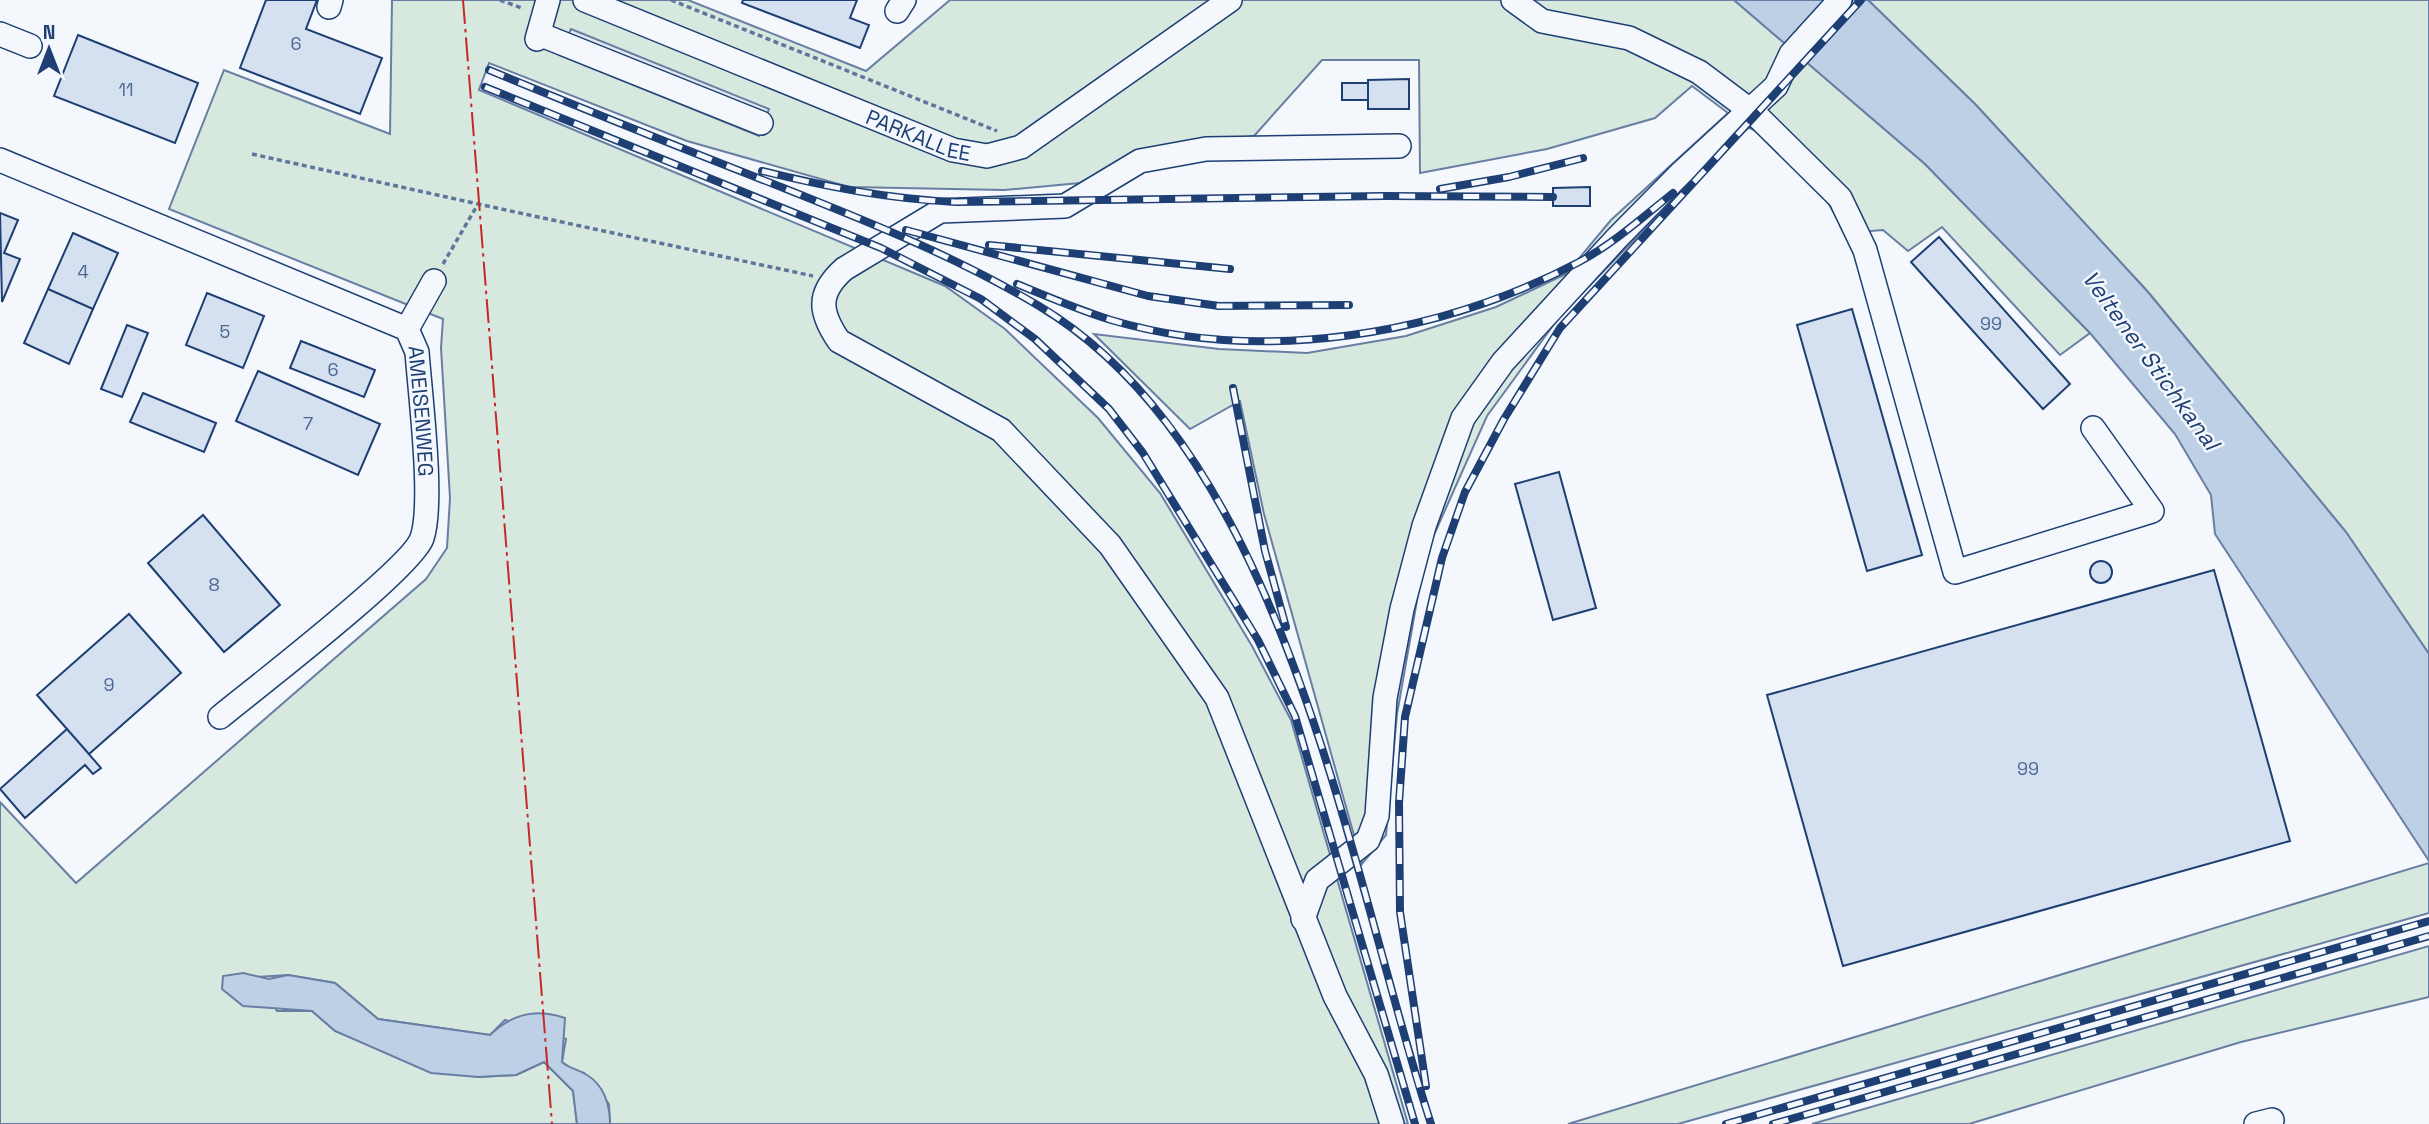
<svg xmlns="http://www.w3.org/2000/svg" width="2429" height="1124" viewBox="0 0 2429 1124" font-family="'Space Grotesk',sans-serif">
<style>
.green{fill:#d7e8df;stroke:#687fa3;stroke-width:2}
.parking{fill:#e3e8f0;stroke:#687fa3;stroke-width:2}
.water{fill:#bed0e5;stroke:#687fa3;stroke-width:2}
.building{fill:#d5e0f0;stroke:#1d3f73;stroke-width:2}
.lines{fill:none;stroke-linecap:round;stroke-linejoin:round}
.minor-casing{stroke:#1d3f73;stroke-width:26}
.path{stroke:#5e769c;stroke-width:3.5;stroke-dasharray:5 3.5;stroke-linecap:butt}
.minor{stroke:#f4f7fb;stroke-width:23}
.rail-casing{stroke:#1d3f73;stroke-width:8}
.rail{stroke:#f4f7fb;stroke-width:5;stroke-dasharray:16;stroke-linecap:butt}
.power{stroke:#c62828;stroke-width:2;stroke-dasharray:24 5 3.5 5;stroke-linecap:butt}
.labels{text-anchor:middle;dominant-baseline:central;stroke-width:5;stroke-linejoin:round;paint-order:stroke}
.number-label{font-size:18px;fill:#4b6792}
.street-label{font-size:21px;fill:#1d3f73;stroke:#f4f7fb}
.water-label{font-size:23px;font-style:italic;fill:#1d3f73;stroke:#f4f7fb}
</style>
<rect width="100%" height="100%" fill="#f4f7fb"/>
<path class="green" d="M392 0H688L866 71 950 0H1734L1925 164 2090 333 2060 355 1942 227 1908 251 1883 230 1846 233 1827 201 1756 131 1745 126 1560 316 1487 416 1425 555 1397 714 1386 835 1362 864 1264 514 1240 401 1190 429 1094 334 1219 349 1307 353 1406 336 1496 307 1566 274 1611 220 1728 113 1692 86 1655 118 1547 149 1420 173 1419 60H1322L1254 136 1151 150 1080 183 1004 190 849 187 687 141 489 63 479 90 945 286 1005 329 1098 418 1160 493 1252 646 1291 720 1408 1124H610L609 1104 584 1073 572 1070 562 1062 566 1039 505 1020 490 1035 378 1019 335 983 288 975 258 977 277 1011H312L335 1031 355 1039 478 1077 516 1075 544 1062 573 1091 577 1124H0V802L76 883 426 579 447 548 450 498 441 348 443 319 169 209 224 70 390 134Z
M1868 0H2429V654L2346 532 2148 292 1976 105Z
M2429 863V913L1678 1124H1568Z
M2429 946V997L2241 1042 1969 1124H1812Z"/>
<path class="parking" d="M571 29 769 109 759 136 559 55Z"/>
<path class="water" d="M1734 0H1868L1976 105 2148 292 2346 532 2429 654V861L2215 534 2211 495 2175 434 2090 333 1925 164Z
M243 973 269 979 288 975 335 983 378 1019 490 1035C512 1014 535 1008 565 1018L562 1062C570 1069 578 1069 587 1075 604 1085 610 1105 610 1124H577L573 1091 544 1062 516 1075 478 1077 431 1073 335 1031 312 1011 243 1006 222 989 223 976Z"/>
<path class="building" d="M266 0H317L306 29 382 58 360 114 240 68Z
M743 0H857L850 18 869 25 860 48 742 3Z
M78 35 198 83 175 143 54 96Z
M1409 79V109H1368V80Z
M1342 83H1368V100H1342Z
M1590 187V206H1553V188Z
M0 213 18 220 4 253 20 259 2 302Z
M73 233 118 253 93 309 48 289Z
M1939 237 2070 384 2043 409 1911 262Z
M48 289 93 309 69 364 24 343Z
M207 293 264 316 243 368 186 345Z
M1852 309 1922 555 1867 571 1797 325Z
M127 325 148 333 122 397 101 389Z
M301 341 375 370 364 397 290 368Z
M258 371 380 424 358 475 236 421Z
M143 393 216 423 204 452 130 422Z
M1559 472 1596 608 1553 620 1515 484Z
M203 515 280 605 224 652 148 563Z
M2090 572a11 11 0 1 1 22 0a11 11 0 1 1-22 0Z
M2214 570 2290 841 1843 966 1767 695Z
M129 614 181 673 89 754 37 695Z
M67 729 101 768 93 774 85 765 25 818 0 789Z"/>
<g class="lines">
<g class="minor-casing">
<g id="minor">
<path id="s1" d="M585 0 953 150 987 156 1021 147 1230 0"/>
<path d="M1513 0 1542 21 1629 38 1699 72 1755 114 1840 198 1865 250 1955 572 2152 511 2093 428"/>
<path d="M329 7 331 0"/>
<path d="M897 11 904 0"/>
<path d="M0 34 30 46"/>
<path d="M539 34 761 123"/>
<path d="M537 39 548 0"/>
<path id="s2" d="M0 160 407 329 417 352C420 394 434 503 422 538 412 568 254 689 220 717"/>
<path d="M407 329 434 281"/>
<path d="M1303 919 1317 880 1368 840 1377 816 1385 698 1402 609 1424 526 1463 418 1503 362 1617 238 1680 174 1776 86 1791 54 1840 0"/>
<path d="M1392 1124 1376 1074 1335 996 1217 698 1110 545 1001 430 839 341C820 313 816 294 844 269L940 211 1065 206 1140 161 1206 149 1399 146"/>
<path d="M2256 1124 2272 1120"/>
</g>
</g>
<path class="path" d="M500 0 524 9
M671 0 997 131
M252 154 478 204
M443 264 478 204 813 276"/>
<use href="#minor" class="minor"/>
<g class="rail-casing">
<path id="rail" d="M489 70C586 110 684 149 781 187 869 222 957 257 1039 306 1287 454 1348 869 1431 1124
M485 87 881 248 981 299 1035 339 1109 409 1143 453 1258 640 1295 716 1415 1124
M762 171C827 187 889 199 956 202L1384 196 1553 197
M1440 189 1509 177 1583 158
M906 230 1148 296 1219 306 1349 305
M989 245 1230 269
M1017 284C1048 297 1079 310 1111 320 1263 365 1440 335 1579 262 1613 244 1643 217 1673 193
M1233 388 1265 551 1286 627
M1426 1086 1400 912 1399 803 1405 717 1442 558 1465 492 1504 419 1560 328 1861 0
M1726 1124 2429 921
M1773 1124 2429 936"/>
</g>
<use href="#rail" class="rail"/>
<path class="power" d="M463 0 552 1124"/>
</g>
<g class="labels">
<g class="number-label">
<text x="296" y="43">6</text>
<text x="126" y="89">11</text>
<text x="83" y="271">4</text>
<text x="1991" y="323">99</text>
<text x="225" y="331">5</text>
<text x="333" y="369">6</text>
<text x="308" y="423">7</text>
<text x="214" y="584">8</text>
<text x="109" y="684">9</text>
<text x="2028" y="768">99</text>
</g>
<g class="street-label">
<text stroke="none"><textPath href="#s1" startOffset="360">PARKALLEE</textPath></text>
<text stroke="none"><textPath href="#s2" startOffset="525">AMEISENWEG</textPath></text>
</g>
<g class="water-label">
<text transform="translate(2151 360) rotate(54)">Veltener Stichkanal</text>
</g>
</g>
<g transform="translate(49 49)" stroke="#f4f7fb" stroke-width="5" paint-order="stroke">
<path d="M0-5L12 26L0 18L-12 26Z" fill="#1d3f73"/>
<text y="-10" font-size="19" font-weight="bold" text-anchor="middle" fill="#1d3f73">N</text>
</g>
</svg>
